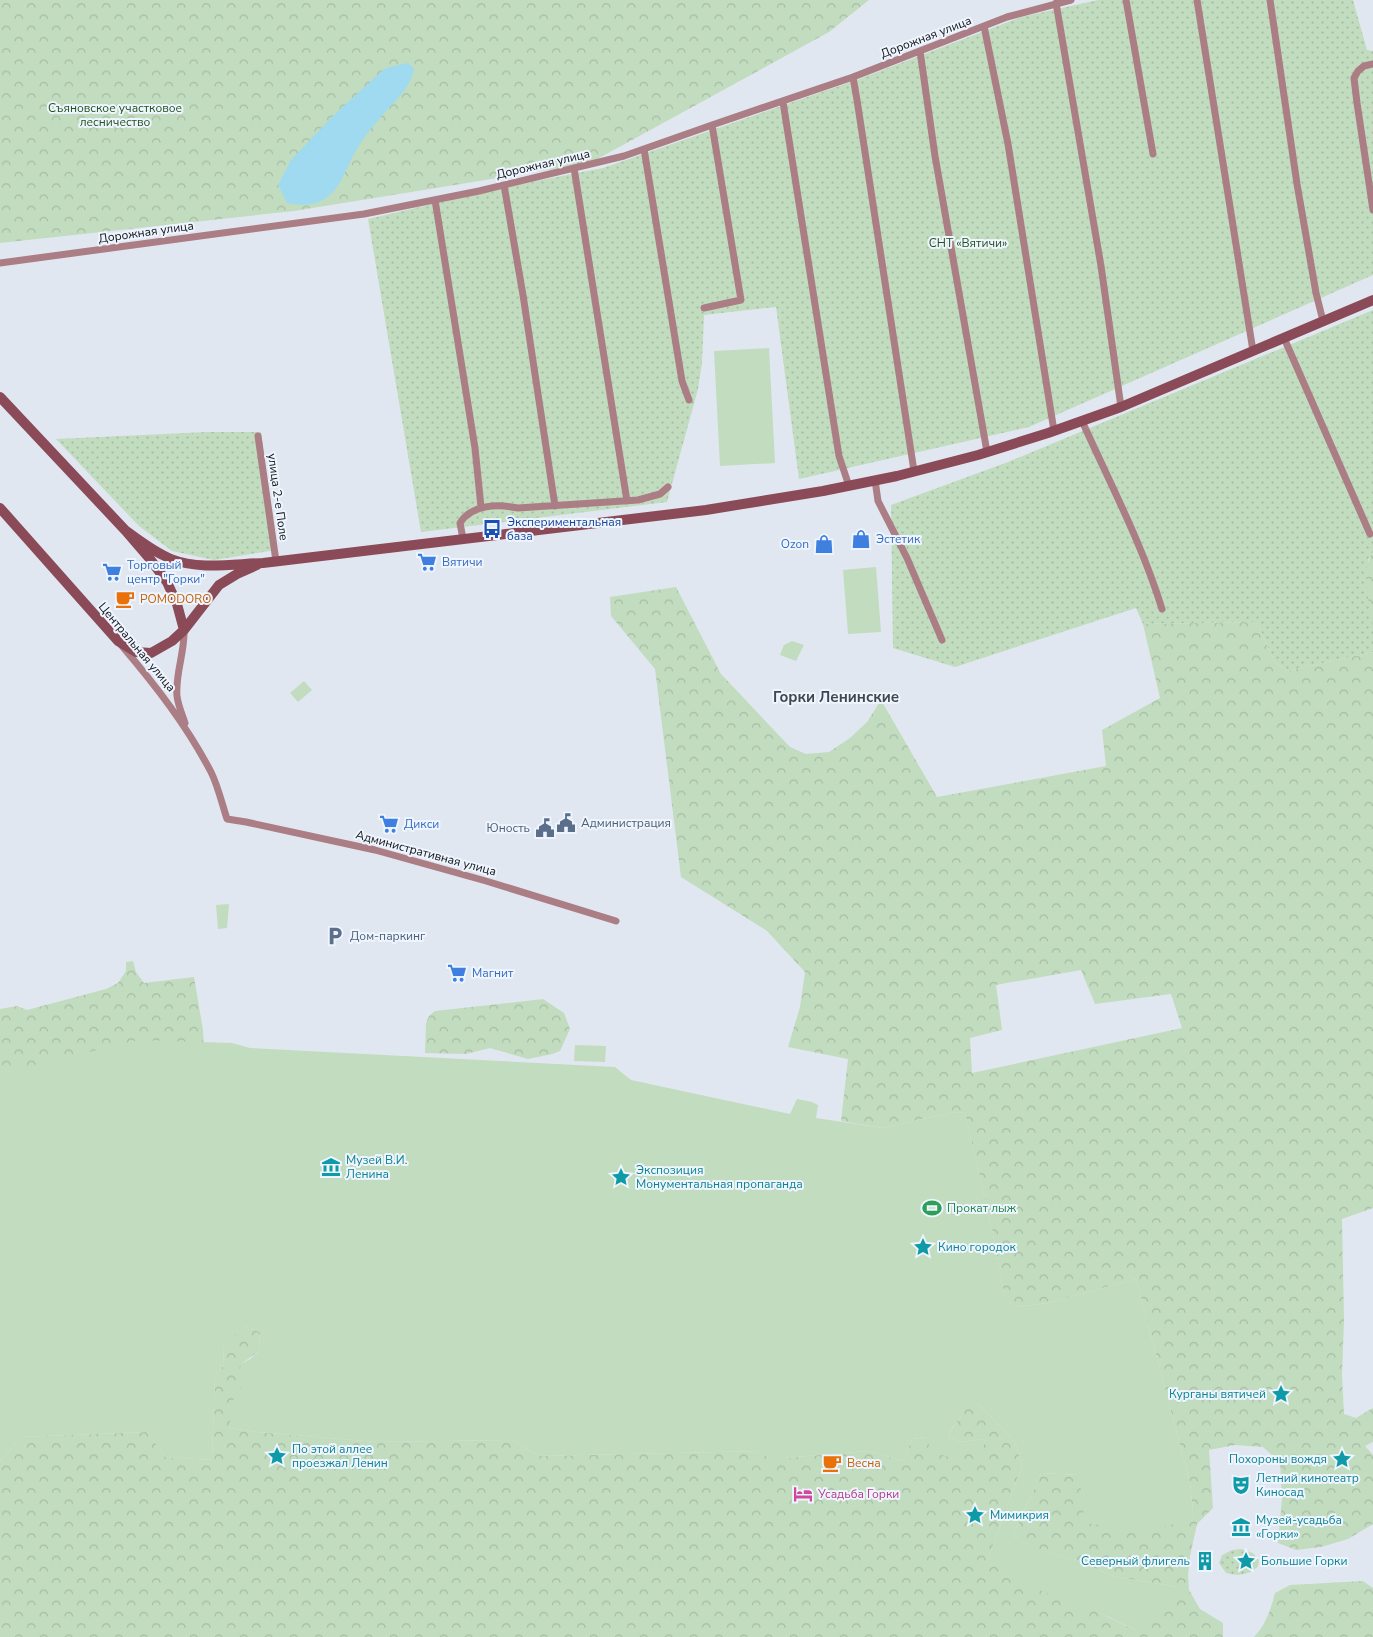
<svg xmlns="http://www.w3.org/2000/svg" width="1373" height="1637" viewBox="0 0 1373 1637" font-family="'Nunito Sans',sans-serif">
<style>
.grass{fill:url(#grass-dots)}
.forest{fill:url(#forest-crowns);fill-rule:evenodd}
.park{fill:#c2dcbf}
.water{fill:#9fdaf0}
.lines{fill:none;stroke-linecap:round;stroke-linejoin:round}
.minor{stroke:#ab7d85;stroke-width:7}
.secondary{stroke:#8a4a57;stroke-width:10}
.labels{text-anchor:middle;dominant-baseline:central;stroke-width:4;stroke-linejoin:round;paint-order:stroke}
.street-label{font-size:12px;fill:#121417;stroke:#eef5fe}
.park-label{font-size:12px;fill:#22521d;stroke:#eef5fe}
.transit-label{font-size:12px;fill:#164399;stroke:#eef5fe;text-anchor:start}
.shop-label{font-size:12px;fill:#366cbe;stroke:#eef5fe;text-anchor:start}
.food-label{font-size:12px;fill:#c56008;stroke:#eef5fe;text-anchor:start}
.service-label{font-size:12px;fill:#4e5e75;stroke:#eef5fe;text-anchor:start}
.culture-label{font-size:12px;fill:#0d838f;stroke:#eef5fe;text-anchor:start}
.leisure-label{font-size:12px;fill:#27864d;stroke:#eef5fe;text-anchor:start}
.hotel-label{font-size:12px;fill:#b23c85;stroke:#eef5fe;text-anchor:start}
.quarter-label{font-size:15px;font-weight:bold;fill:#42474e;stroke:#eef5fe}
</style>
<defs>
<pattern id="grass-dots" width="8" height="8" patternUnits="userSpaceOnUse" patternTransform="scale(1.25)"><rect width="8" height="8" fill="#c2dcbf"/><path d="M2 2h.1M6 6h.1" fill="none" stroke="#a6bca3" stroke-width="1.8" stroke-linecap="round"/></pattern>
<pattern id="forest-crowns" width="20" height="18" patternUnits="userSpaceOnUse" patternTransform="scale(1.25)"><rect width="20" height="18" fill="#c2dcbf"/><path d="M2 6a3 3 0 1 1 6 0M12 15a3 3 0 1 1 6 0" fill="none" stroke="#a6bca3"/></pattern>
</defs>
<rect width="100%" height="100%" fill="#e1e7f1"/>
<path class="grass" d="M1098 0H1353L1367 50 1373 51V275L1029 427 799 479 776 307 704 315 702 363 698 389 667 502 421 532 368 219 510 186 603 168 859 79 1021 17Z
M1373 310V552L1368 560 1373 626V652L1287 671 1274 661 1260 629 1253 622 1143 624 1136 608 955 667 893 648 891 505 1008 462Z
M208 432H261L276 550 214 560 172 551 139 526 56 439Z
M1241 1549C1277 1558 1252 1581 1226 1573L1219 1563 1222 1555 1232 1550Z"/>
<path class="forest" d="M0 0H869L829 32 590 163 294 211 0 243Z
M1373 552V626C1370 603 1359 572 1373 552Z
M676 587 721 674 790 747 806 754 829 752 850 738 867 722 881 700 937 797 1106 766 1102 730 1160 698 1143 624 1253 622 1260 629 1274 661 1287 671 1373 652V1208L1342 1219 1344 1320 1342 1375 1344 1414 1356 1418 1373 1408V1442L1365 1446 1373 1455V1524L1348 1539 1321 1547 1296 1550 1278 1543 1282 1499 1280 1462 1263 1447 1235 1445 1209 1450 1213 1508 1197 1524 1190 1556 1188 1575 1189 1590 1200 1609 1223 1623V1637H0V1461L21 1437 147 1432 166 1457 212 1460 215 1375 224 1365 223 1343 246 1326 260 1332 259 1351 241 1364 246 1383 229 1428 257 1432 377 1442 512 1440 539 1456 763 1451 770 1461 784 1458 868 1451 903 1461 912 1439 926 1437 983 1447 985 1439 960 1442 948 1436C954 1425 963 1415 968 1402L977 1403 1007 1433 1016 1445 1022 1466 988 1559 1137 1631 1179 1587 1116 1577 1076 1560 1040 1550 1013 1536 1041 1473 1079 1475 1194 1521 1190 1483 1136 1279 1048 1303 1017 1307 1005 1299 992 1229 965 1113 954 1112 883 1128 841 1121 848 1059 788 1047 800 1007 805 972 767 931 681 877 655 669 611 616 610 597ZM1081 970 1095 1004 1171 994 1182 1028 972 1073 970 1038 1002 1030 996 985Z
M133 961 136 972 144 983 194 977 203 1030 204 1054 0 1151V1009L17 1006 27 1010 106 989 118 983 126 971V962Z
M543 999 564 1013 570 1029 560 1051 552 1054 528 1059 490 1048 466 1054 425 1053 426 1023 429 1016 435 1011Z
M1363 1581 1373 1588V1637H1254C1266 1624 1271 1609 1275 1593L1290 1585Z"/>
<path class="park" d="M769 348 775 463 720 466 714 351Z
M876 567 881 632 848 634 843 570Z
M792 641 804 645 796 661 780 655 784 645Z
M304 681 312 690 298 702 290 693Z
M229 904 227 928 218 929 216 905Z
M139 1040 232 1043 250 1048 615 1067 631 1080 790 1114 797 1099 812 1102 818 1105 816 1118 883 1128 954 1112 965 1113 992 1229 1005 1299 1017 1307 1048 1303 1136 1279 1190 1483 1194 1521 1139 1530 1085 1523 1079 1475 1041 1473 1013 1536 1041 1550 1076 1560 1116 1577 1179 1587 1170 1602 1137 1631 1109 1617 1018 1582 988 1559 1022 1466 1016 1445 1007 1433 977 1403H968C963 1415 954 1424 948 1436L960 1442 985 1439 983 1447 952 1458 928 1451 929 1445 926 1437 912 1439 903 1461 868 1451 784 1458 770 1462 763 1451 539 1456 512 1440 377 1442 257 1432 229 1428 234 1395 246 1383 238 1376 241 1364 250 1359 259 1351 260 1332 246 1326 223 1344 224 1365 215 1375 212 1460 166 1457 147 1432 21 1437 0 1461V1073Z
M575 1045 606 1046 605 1062 574 1061Z"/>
<path class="water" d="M408 63 414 69C410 87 399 97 387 110 376 122 365 135 357 149 348 163 342 185 330 195 316 206 304 206 287 203L278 185 291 160 332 117 383 70 390 67Z"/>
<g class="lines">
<path class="minor" d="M1126 0 1153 154
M1197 0 1253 351
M1270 0 1297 184 1316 293 1323 321
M1056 3 1101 266 1121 407
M984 26 1008 144 1054 431
M920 51 935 156 987 452
M1373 64 1364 66 1358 71 1354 78 1357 103 1373 210
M853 77 857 100 914 471
M783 102 839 456 849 486
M644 149 682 381 689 400
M574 168 627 501
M504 185 523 295 555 506
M435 200 475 448 481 507
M0 263 364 214 479 191 624 156 712 125 853 77 1007 17 1071 0
M704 308 741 300 712 125
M1284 338 1370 534
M1082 421C1110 483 1142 544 1162 609
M258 436 276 561
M875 480 878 501 907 558 942 640
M463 539 460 523C472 504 498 504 518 508L638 500 660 494 668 487
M184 630C185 652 175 674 177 696 178 705 182 714 185 723
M122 646C156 686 187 726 211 772 218 786 222 804 227 819L246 822 375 850 486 881 616 921"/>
<path class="secondary" d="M0 397 125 530 150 559 167 582 177 604 184 630
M0 508 118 641 136 652 151 653 172 641 184 630 219 585 237 574 257 565
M125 530C140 541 154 552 171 559 199 570 233 564 263 563L706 510 823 491 897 476 978 455 1048 433 1121 407 1373 300"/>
</g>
<defs>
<g id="bus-bare" transform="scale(1.5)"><path d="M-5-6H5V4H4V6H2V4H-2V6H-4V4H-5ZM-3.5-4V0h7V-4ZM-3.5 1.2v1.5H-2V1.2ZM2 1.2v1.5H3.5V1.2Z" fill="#1a4fb4" stroke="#eef5fe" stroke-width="2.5" paint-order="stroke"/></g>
<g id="shop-bare" transform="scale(1.5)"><path d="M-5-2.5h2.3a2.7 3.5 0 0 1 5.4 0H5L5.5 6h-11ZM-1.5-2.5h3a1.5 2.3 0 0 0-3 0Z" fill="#3f7fe0" stroke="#eef5fe" stroke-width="2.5" paint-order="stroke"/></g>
<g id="supermarket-bare" transform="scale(1.5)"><path d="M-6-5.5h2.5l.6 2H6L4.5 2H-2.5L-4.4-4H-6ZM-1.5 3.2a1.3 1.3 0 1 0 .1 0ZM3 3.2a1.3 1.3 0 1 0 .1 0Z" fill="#3f7fe0" stroke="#eef5fe" stroke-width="2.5" paint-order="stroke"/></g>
<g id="cafe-bare" transform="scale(1.5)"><path d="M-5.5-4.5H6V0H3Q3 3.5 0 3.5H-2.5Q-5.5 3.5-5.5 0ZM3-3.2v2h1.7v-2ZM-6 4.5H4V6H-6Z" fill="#e8710a" stroke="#eef5fe" stroke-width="2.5" paint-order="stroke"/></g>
<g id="civic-bare" transform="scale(1.5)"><path d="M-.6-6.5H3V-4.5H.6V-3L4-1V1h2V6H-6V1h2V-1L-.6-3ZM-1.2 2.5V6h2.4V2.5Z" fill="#5c6f8a" stroke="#eef5fe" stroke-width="2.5" paint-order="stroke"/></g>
<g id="parking-bare" transform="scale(1.5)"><path d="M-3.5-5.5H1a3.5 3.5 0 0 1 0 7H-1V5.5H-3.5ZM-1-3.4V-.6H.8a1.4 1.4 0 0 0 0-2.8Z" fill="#5c6f8a" stroke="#eef5fe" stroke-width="2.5" paint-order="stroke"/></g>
<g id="museum-bare" transform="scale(1.5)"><path d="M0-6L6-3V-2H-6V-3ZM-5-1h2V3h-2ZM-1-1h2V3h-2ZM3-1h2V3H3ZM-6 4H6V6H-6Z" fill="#0f9aa8" stroke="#eef5fe" stroke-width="2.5" paint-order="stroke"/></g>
<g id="sight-bare" transform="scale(1.5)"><path d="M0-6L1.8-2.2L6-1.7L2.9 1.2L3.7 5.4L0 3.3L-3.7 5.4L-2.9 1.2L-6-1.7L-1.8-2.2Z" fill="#0f9aa8" stroke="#eef5fe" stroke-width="2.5" paint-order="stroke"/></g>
<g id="stadium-bare" transform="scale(1.5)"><path d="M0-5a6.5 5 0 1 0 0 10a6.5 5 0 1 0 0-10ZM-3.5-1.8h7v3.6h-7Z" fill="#2e9e5b" stroke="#eef5fe" stroke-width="2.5" paint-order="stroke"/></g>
<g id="theatre-bare" transform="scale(1.5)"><path d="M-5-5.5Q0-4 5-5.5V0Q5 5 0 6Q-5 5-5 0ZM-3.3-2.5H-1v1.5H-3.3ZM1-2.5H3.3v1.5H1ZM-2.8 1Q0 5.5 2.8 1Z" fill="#0f9aa8" stroke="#eef5fe" stroke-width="2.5" paint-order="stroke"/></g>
<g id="hotel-bare" transform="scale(1.5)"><path d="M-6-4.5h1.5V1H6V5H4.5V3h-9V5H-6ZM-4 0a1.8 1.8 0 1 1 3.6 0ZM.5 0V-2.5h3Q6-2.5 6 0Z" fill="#d1479c" stroke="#eef5fe" stroke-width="2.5" paint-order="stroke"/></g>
<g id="building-bare" transform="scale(1.5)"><path d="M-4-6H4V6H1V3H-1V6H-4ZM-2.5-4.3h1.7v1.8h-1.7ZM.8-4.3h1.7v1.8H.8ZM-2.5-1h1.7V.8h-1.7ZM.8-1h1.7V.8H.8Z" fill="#0f9aa8" stroke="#eef5fe" stroke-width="2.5" paint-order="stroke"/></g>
</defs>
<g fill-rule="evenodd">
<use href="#bus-bare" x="492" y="529"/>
<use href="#shop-bare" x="861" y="539"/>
<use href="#shop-bare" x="824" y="544"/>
<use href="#supermarket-bare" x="427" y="562"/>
<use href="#supermarket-bare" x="112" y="572"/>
<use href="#cafe-bare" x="125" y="599"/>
<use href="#civic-bare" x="566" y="823"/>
<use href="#supermarket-bare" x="389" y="824"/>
<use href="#civic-bare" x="545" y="828"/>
<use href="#parking-bare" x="335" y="936"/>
<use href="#supermarket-bare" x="457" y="973"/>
<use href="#museum-bare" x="331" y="1167"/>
<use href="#sight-bare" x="621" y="1177"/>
<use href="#stadium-bare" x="932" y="1208"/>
<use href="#sight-bare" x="923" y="1247"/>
<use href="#sight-bare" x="1281" y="1394"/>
<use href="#sight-bare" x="277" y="1456"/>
<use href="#sight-bare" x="1342" y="1459"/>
<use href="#cafe-bare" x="832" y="1463"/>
<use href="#theatre-bare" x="1241" y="1485"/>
<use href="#hotel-bare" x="803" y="1494"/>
<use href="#sight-bare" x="975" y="1515"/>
<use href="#museum-bare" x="1241" y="1527"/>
<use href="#building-bare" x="1205" y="1561"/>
<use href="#sight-bare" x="1246" y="1561"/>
</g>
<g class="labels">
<g class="street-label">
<text transform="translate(926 37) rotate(-21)">Дорожная улица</text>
<text transform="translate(543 164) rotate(-13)">Дорожная улица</text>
<text transform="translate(146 232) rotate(-8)">Дорожная улица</text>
<text transform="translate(278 497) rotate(82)">улица 2-е Поле</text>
<text transform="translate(137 647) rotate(50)">Центральная улица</text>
<text transform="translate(426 853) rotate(15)">Административная улица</text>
</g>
<g class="park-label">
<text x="115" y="108">Съяновское участковое<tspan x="115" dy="14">лесничество</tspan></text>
<text x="968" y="243">СНТ «Вятичи»</text>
</g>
<g class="transit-label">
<text x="507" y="522">Экспериментальная<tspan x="507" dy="14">база</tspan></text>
</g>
<g class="shop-label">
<text x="876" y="539">Эстетик</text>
<text x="809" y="544" text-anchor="end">Ozon</text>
<text x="442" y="562">Вятичи</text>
<text x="127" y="565">Торговый<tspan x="127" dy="14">центр "Горки"</tspan></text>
<text x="404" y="824">Дикси</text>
<text x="472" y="973">Магнит</text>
</g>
<g class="food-label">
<text x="140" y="599">POMODORO</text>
<text x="847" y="1463">Весна</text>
</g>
<g class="service-label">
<text x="581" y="823">Администрация</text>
<text x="530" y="828" text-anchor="end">Юность</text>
<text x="350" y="936">Дом-паркинг</text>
</g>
<g class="culture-label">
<text x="346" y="1160">Музей В.И.<tspan x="346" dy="14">Ленина</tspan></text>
<text x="636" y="1170">Экспозиция<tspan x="636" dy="14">Монументальная пропаганда</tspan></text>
<text x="938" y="1247">Кино городок</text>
<text x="1266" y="1394" text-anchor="end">Курганы вятичей</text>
<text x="292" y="1449">По этой аллее<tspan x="292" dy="14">проезжал Ленин</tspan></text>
<text x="1327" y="1459" text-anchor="end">Похороны вождя</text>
<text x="1256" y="1478">Летний кинотеатр<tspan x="1256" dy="14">Киносад</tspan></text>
<text x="990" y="1515">Мимикрия</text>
<text x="1256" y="1520">Музей-усадьба<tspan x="1256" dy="14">«Горки»</tspan></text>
<text x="1190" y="1561" text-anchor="end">Северный флигель</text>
<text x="1261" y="1561">Большие Горки</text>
</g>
<g class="leisure-label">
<text x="947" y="1208">Прокат лыж</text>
</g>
<g class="hotel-label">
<text x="818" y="1494">Усадьба Горки</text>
</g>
<g class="quarter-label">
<text x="836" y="697">Горки Ленинские</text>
</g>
</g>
</svg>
